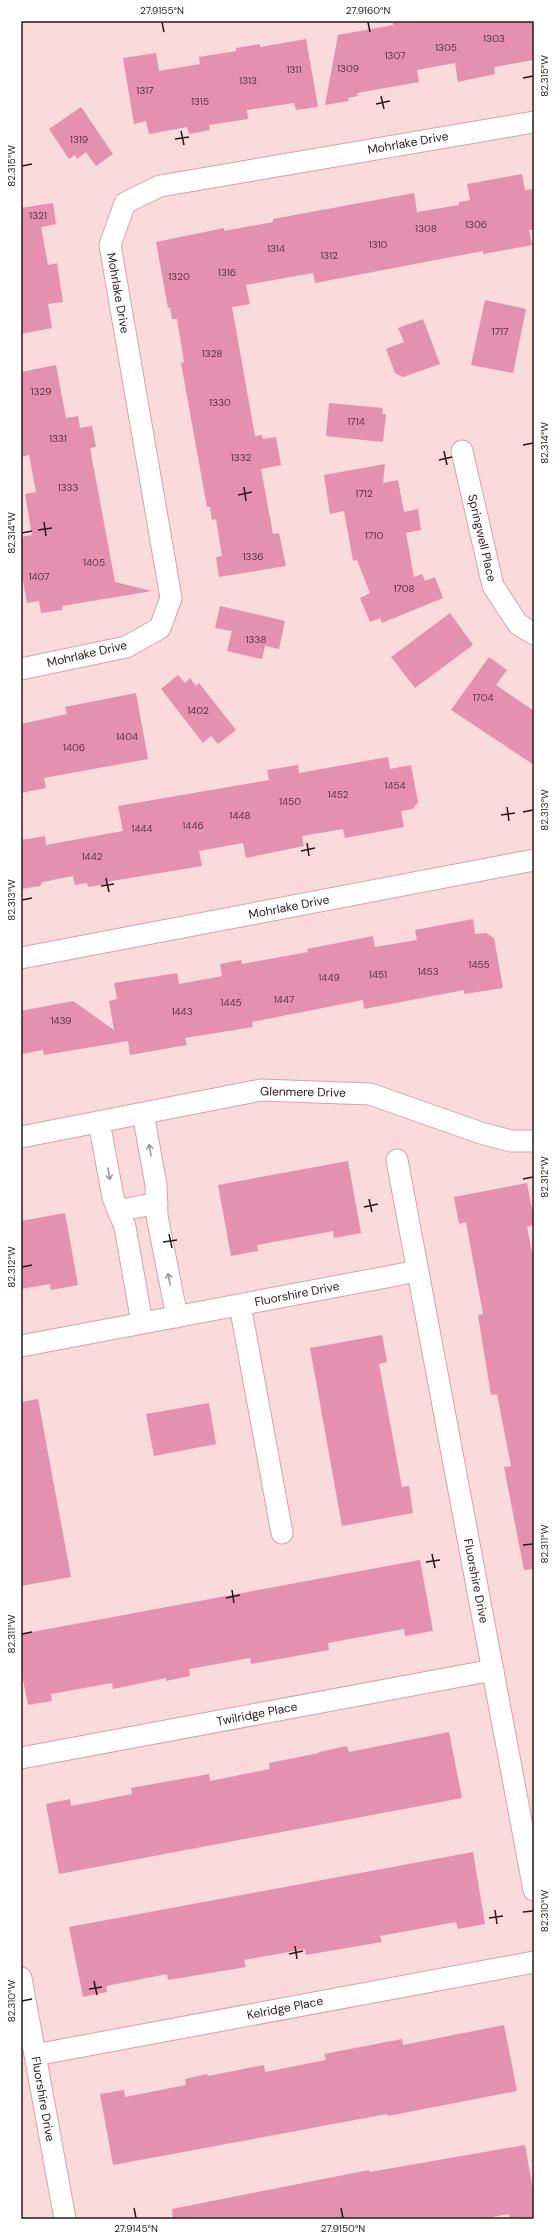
<svg xmlns="http://www.w3.org/2000/svg" width="555" height="2240" viewBox="0 0 555 2240" font-family="'DM Sans',sans-serif">
<style>
.building{fill:#e490af}
.lines{fill:none;stroke-linecap:round;stroke-linejoin:round}
.minor-casing{stroke:#d7a3a5;stroke-width:23}
.minor{stroke:#fff;stroke-width:21}
.oneway{stroke:#9f9797}
.ticks{fill:none;stroke:#2a1718;stroke-width:1.5}
.labels{text-anchor:middle;dominant-baseline:central;stroke-width:3.5;stroke-linejoin:round;paint-order:stroke}
.number-label{font-size:10px;fill:#58353e}
.street-label{font-size:12px;fill:#2a1718;stroke:#fff}
.neatline{fill:none;stroke:#2a1718;stroke-width:1.5}
.ticks-label{font-size:10px;text-anchor:middle;fill:#2a1718}
</style>
<rect width="100%" height="100%" fill="#fbdadb"/>
<path class="building" d="M392 21H534V60L494 67 495 74 458 82 455 63 417 70 419 82 357 93 358 96 348 98 349 101 325 105 338 35 393 25Z
M306 39 318 107 296 110 294 103 247 110 248 119 209 125 210 130 189 134 187 127 149 134 146 121 134 124 123 58 156 53 159 71 200 64 199 57 236 51V48L260 44V47Z
M81 107 113 154 96 166 86 152 77 159 75 155 69 159 49 129Z
M522 174 525 190 534 189V230H529L532 245 483 254V251L315 283 313 273 246 285 250 304 232 307 255 436 262 435 263 439 276 437 281 465 261 469 273 534 279 533 286 566 219 577 216 557 222 556 216 519 212 520 210 507H207L181 363 184 362 177 319H172L170 307 168 308 156 242 224 228V231L273 222V219L414 193 417 212 459 205V202L470 200 467 184Z
M53 203 56 224 41 227 48 265 57 263 63 302 48 304 52 328 21 334V208Z
M485 300 526 309 513 373 471 365Z
M423 319 440 364 403 377 395 373 386 349 404 342 398 328Z
M56 365 66 418 78 416 80 428 92 426 96 447 90 448 115 582 152 591 62 606V610L41 613 39 601 27 603 21 570V537L32 535 25 494 36 492 29 455 21 457V372Z
M329 403 383 408 382 414H386L383 442 326 436Z
M385 464 383 483 398 480 404 512 418 509 421 530 406 533 414 577 422 574 425 581 435 577 443 598 382 623 380 618 370 622 360 598 370 593 357 560 353 561 344 511 330 514 324 475Z
M220 606 285 621 279 649 265 646 262 659 227 651 232 631 215 628Z
M450 613 473 645 415 688 391 657Z
M489 657 507 670 496 685 534 711V765L451 710Z
M178 675 185 683 190 678 196 686 199 683 236 730 218 744 211 736 203 743 161 689Z
M136 693 148 759 44 778 46 788 21 793V724L67 714 65 707Z
M388 757 390 769 411 765 418 802 413 809 401 811 404 827 345 838 343 829 302 836 304 846 246 858 243 843 199 851 202 866 106 882 107 884 88 887 87 883 75 885 73 876 43 882 40 886 21 889V840L45 836 46 845 123 831 118 806 269 780 267 770 298 765 299 773Z
M473 919 475 934 486 933 494 938 503 988 464 994V990L364 1009 363 1000 252 1022 253 1027 185 1038 187 1045 130 1055 128 1041 44 1055 43 1050 21 1054V1011L36 1008 73 1001 114 1030 109 1001 117 999 114 983 177 973 179 984 222 976 220 964 241 960 242 964 308 952 307 949 373 936 375 947 417 940 415 930Z
M348 1161 361 1233 334 1238 333 1231 257 1245 258 1251 231 1256 218 1185Z
M527 1183 534 1219V1225L527 1227 534 1262V1569L524 1570 504 1467 511 1466 497 1394 491 1395 478 1315 483 1314 466 1222 459 1224 454 1197Z
M65 1213 78 1285 51 1290 50 1284 21 1289V1221Z
M382 1335 387 1362 379 1364 402 1487 409 1486 413 1513 342 1526 310 1348Z
M38 1399 71 1577 21 1586V1402Z
M209 1403 216 1444 154 1456 146 1414Z
M420 1560 433 1631 405 1636 404 1629 328 1643 329 1650 251 1664 250 1658 189 1669 190 1676 166 1681V1678L113 1689 112 1683 51 1694 52 1701 28 1705 21 1670V1634Z
M449 1732 462 1798 59 1874 46 1804 70 1799 71 1806 132 1794 131 1788 209 1774 210 1781 270 1769 269 1763 319 1753V1752L347 1746 349 1752Z
M473 1852 485 1924 458 1929 456 1922 380 1936 382 1942 306 1955 305 1949 244 1960 246 1967 168 1980 167 1974 106 1986 107 1992 83 1997 69 1927Z
M504 2025 517 2091 388 2116 387 2114 113 2165 100 2094 124 2090 125 2097 186 2085 185 2079 207 2074 208 2076 264 2065 265 2072 326 2060 324 2054 402 2039 403 2045Z
M525 2145 534 2196V2217L510 2219 509 2214 481 2219H173L172 2209 369 2170 370 2172Z"/>
<g class="lines">
<g class="minor-casing">
<path id="minor" d="M462 451 493 586 518 624 534 634
M21 669 126 647 160 628 171 598 110 245 125 203 160 186 534 122
M21 958 534 860
M143 1113 156 1185 157 1216 177 1317
M99 1122 113 1197 125 1227 142 1323
M21 1137 261 1090 370 1094 481 1133 511 1141H534
M397 1160 534 1890
M118 1211 157 1203
M240 1305 282 1533
M21 1346 418 1271
M21 1758 493 1670
M21 1978 65 2219
M35 2055 534 1962"/>
</g>
<use href="#minor" class="minor"/>
</g>
<defs><path id="oneway-shaft" d="M-6 0H5M1.5-3L5.5 0L1.5 3" fill="none" stroke-width="1.6" stroke-linecap="round" stroke-linejoin="round"/></defs>
<g class="oneway">
<use href="#oneway-shaft" transform="translate(150 1150) rotate(-100)"/>
<use href="#oneway-shaft" transform="translate(109 1174) rotate(80)"/>
<use href="#oneway-shaft" transform="translate(169 1279) rotate(-101)"/>
</g>
<path class="ticks" d="M162 22 164 32M368 22 370 32M523 78 533 76M381 96 384 109M376 104 390 101M181 131 184 145M175 139 189 137M22 166 32 164M523 445 533 443M444 451 447 465M439 460 452 457M244 487 246 501M238 495 252 492M44 522 46 536M38 530 52 528M22 533 32 531M507 807 509 821M523 812 533 810M501 815 515 813M307 843 309 856M301 851 315 848M106 878 109 892M101 886 114 884M22 900 32 898M523 1179 533 1177M369 1199 372 1212M364 1207 378 1204M169 1234 172 1248M163 1242 177 1240M22 1267 32 1265M523 1545 533 1544M432 1554 435 1568M426 1562 440 1560M232 1590 234 1603M226 1598 240 1595M22 1634 32 1632M495 1910 497 1924M523 1912 533 1911M489 1918 503 1916M295 1946 297 1959M289 1954 303 1951M94 1981 97 1995M89 1989 102 1987M22 2001 32 1999M134 2208 136 2218M341 2208 343 2218"/>
<g class="labels">
<g class="number-label">
<text x="494" y="38">1303</text>
<text x="446" y="47">1305</text>
<text x="395" y="55">1307</text>
<text x="348" y="68">1309</text>
<text x="294" y="69">1311</text>
<text x="248" y="80">1313</text>
<text x="145" y="90">1317</text>
<text x="200" y="101">1315</text>
<text x="79" y="139">1319</text>
<text x="38" y="215">1321</text>
<text x="476" y="224">1306</text>
<text x="426" y="228">1308</text>
<text x="378" y="244">1310</text>
<text x="276" y="248">1314</text>
<text x="329" y="255">1312</text>
<text x="227" y="272">1316</text>
<text x="179" y="276">1320</text>
<text x="500" y="331">1717</text>
<text x="212" y="353">1328</text>
<text x="41" y="391">1329</text>
<text x="220" y="402">1330</text>
<text x="356" y="421">1714</text>
<text x="58" y="438">1331</text>
<text x="241" y="457">1332</text>
<text x="68" y="487">1333</text>
<text x="364" y="493">1712</text>
<text x="374" y="535">1710</text>
<text x="253" y="556">1336</text>
<text x="94" y="562">1405</text>
<text x="39" y="576">1407</text>
<text x="404" y="588">1708</text>
<text x="256" y="639">1338</text>
<text x="483" y="697">1704</text>
<text x="198" y="710">1402</text>
<text x="127" y="736">1404</text>
<text x="74" y="747">1406</text>
<text x="395" y="785">1454</text>
<text x="338" y="794">1452</text>
<text x="290" y="801">1450</text>
<text x="240" y="815">1448</text>
<text x="193" y="825">1446</text>
<text x="142" y="828">1444</text>
<text x="92" y="856">1442</text>
<text x="479" y="964">1455</text>
<text x="428" y="971">1453</text>
<text x="378" y="974">1451</text>
<text x="329" y="977">1449</text>
<text x="284" y="999">1447</text>
<text x="231" y="1002">1445</text>
<text x="182" y="1011">1443</text>
<text x="61" y="1020">1439</text>
</g>
<g class="street-label">
<text transform="translate(408 143) rotate(-10)">Mohrlake Drive</text>
<text transform="translate(118 293) rotate(80)">Mohrlake Drive</text>
<text transform="translate(482 538) rotate(77)">Springwell Place</text>
<text transform="translate(87 654) rotate(-13)">Mohrlake Drive</text>
<text transform="translate(289 907) rotate(-11)">Mohrlake Drive</text>
<text transform="translate(303 1092) rotate(1)">Glenmere Drive</text>
<text transform="translate(297 1294) rotate(-11)">Fluorshire Drive</text>
<text transform="translate(476 1581) rotate(79)">Fluorshire Drive</text>
<text transform="translate(257 1714) rotate(-11)">Twilridge Place</text>
<text transform="translate(285 2008) rotate(-11)">Kelridge Place</text>
<text transform="translate(43 2099) rotate(80)">Fluorshire Drive</text>
</g>
</g>
<rect width="555" height="2240" fill="none" stroke="#ffffff" stroke-width="44"/>
<rect x="22" y="22" width="511" height="2196" class="neatline"/>
<g class="ticks-label">
<text x="162" y="14">27.9155°N</text>
<text x="368" y="14">27.9160°N</text>
<text transform="translate(544 76) rotate(-90)" y="4">82.315°W</text>
<text transform="translate(11 166) rotate(-90)" y="4">82.315°W</text>
<text transform="translate(544 443) rotate(-90)" y="4">82.314°W</text>
<text transform="translate(11 533) rotate(-90)" y="4">82.314°W</text>
<text transform="translate(544 810) rotate(-90)" y="4">82.313°W</text>
<text transform="translate(11 900) rotate(-90)" y="4">82.313°W</text>
<text transform="translate(544 1177) rotate(-90)" y="4">82.312°W</text>
<text transform="translate(11 1267) rotate(-90)" y="4">82.312°W</text>
<text transform="translate(544 1544) rotate(-90)" y="4">82.311°W</text>
<text transform="translate(11 1634) rotate(-90)" y="4">82.311°W</text>
<text transform="translate(544 1911) rotate(-90)" y="4">82.310°W</text>
<text transform="translate(11 2001) rotate(-90)" y="4">82.310°W</text>
<text x="136" y="2232">27.9145°N</text>
<text x="343" y="2232">27.9150°N</text>
</g>
</svg>
